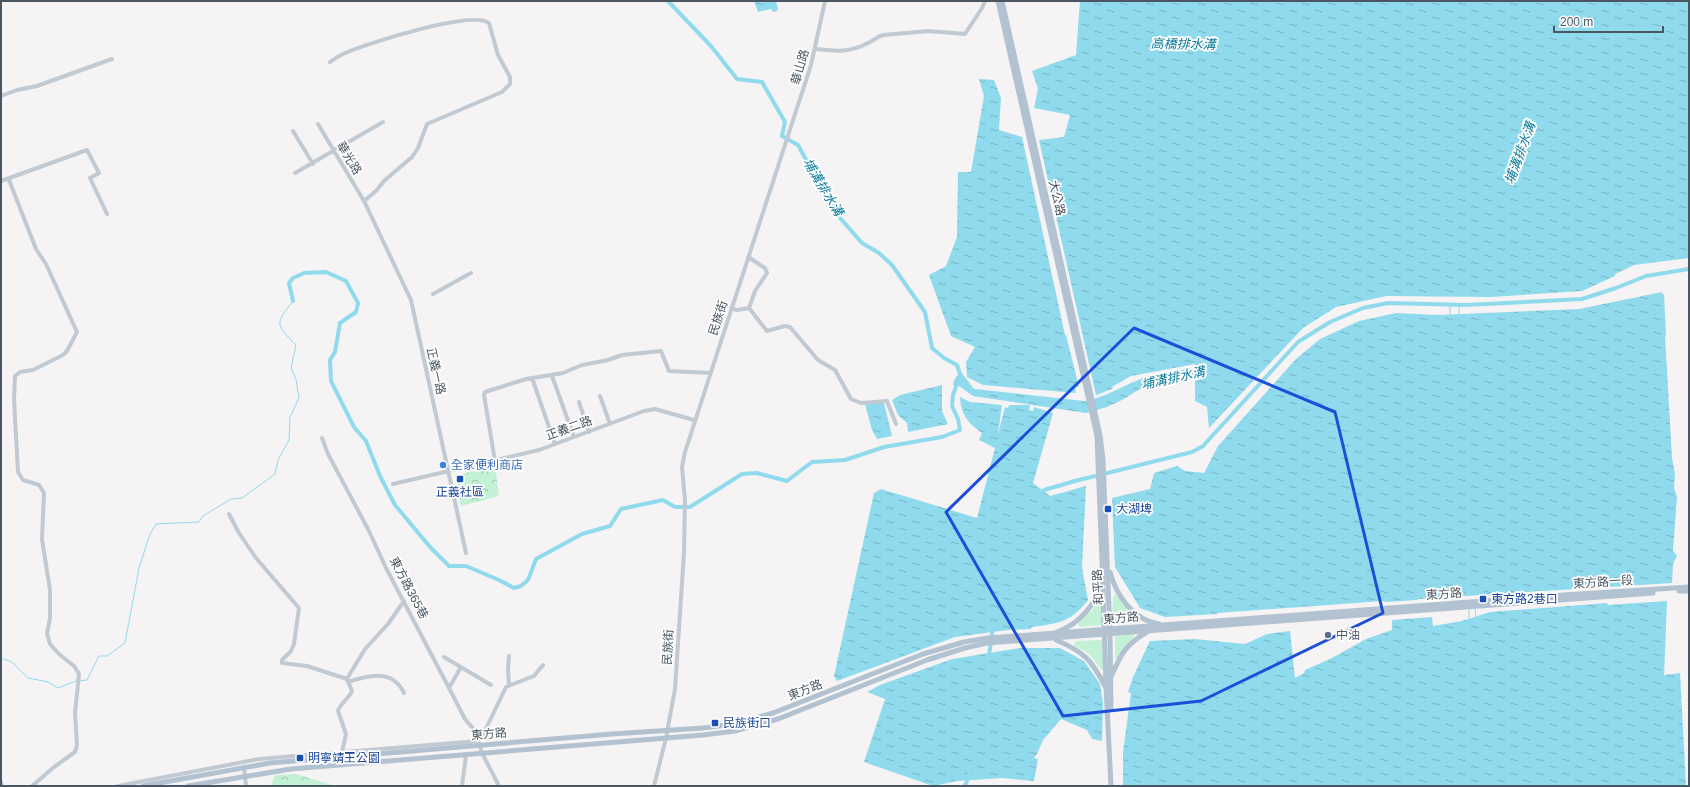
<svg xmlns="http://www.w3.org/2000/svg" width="1690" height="787" viewBox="0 0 1690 787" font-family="Arial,'Noto Sans TC',sans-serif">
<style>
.green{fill:#c3f1d5}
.forest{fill:url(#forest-crowns)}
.water{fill:url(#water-ripples)}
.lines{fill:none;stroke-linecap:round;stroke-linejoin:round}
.stream{stroke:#90daee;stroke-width:1}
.canal{stroke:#90daee;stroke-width:4}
.minor{stroke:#c1cad2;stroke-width:4}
.major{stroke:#b3c2d1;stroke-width:5}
.marked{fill:none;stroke:#1d4ed8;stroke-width:3;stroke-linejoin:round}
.shop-dot{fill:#3f7fe0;stroke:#fff;stroke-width:1.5}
.transit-dot{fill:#1a4fb4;stroke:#fff;stroke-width:1.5}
.service-dot{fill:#5c6f8a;stroke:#fff;stroke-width:1.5}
.labels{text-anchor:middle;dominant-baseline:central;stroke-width:3.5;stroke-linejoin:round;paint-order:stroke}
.street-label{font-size:12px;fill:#4a5661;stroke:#fff}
.shop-label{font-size:12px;fill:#366cbe;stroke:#fff;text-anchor:start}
.transit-label{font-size:12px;fill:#164399;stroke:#fff;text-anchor:start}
.service-label{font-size:12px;fill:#4e5e75;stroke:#fff;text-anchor:start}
.water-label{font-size:13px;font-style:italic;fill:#0c7c9b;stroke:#fff}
</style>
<defs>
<pattern id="forest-crowns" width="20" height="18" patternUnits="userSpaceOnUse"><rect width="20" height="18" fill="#c3f1d5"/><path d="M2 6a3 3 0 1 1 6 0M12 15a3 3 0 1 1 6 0" fill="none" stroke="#a0c6b0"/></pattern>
<pattern id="water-ripples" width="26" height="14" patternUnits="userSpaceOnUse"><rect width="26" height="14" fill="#90daee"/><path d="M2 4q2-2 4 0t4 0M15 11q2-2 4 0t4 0" fill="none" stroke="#78b4c4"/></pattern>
</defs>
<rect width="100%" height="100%" fill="#f5f3f3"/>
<path class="green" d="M1115 594 1124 604 1140 620V622L1118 624C1110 619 1113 603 1114 595Z
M1099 599H1102L1103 625 1080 627 1078 624 1079 622 1092 611Z
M1133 634 1134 637 1124 647 1117 660 1115 658V636Z
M1103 640 1104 670 1101 669 1089 654 1074 645 1076 641Z"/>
<path class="forest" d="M495 465 499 496 461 506 456 481 462 474Z
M296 774 335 786H271L275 775Z"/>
<path class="water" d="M754 1H776L778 10 774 12 771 9 758 12Z
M1080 1H1689V258L1634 265 1615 274V276L1582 291 1492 297 1386 296 1336 307 1303 328 1209 428 1207 407 1195 401V374L1143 387 1122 400 1107 407 1086 413 973 396 959 386 953 385C954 380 955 376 961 374L965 384 975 389 1084 401C1106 398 1121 386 1141 379 1158 372 1177 371 1195 368V364L1131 376 1113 386 1112 389 1096 395 1039 140 1064 137 1070 115 1034 108 1038 89 1032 71 1076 55Z
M979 79 994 80 1001 98 999 130 1022 137 1065 335H1066L1079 387H1075L1076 393 983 385 967 377 966 362 975 347 951 336 929 275 946 266 957 237 958 172H971L984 96Z
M1662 292V294H1664L1666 336H1665L1672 458 1675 474 1674 488 1677 497 1673 551 1677 556 1673 564 1672 583 1419 599 1417 600 1386 602 1383 601 1217 613V614L1165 617 1140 608 1115 567 1112 498 1150 489 1154 473 1177 466 1185 471 1204 473 1218 446 1296 359 1320 339 1359 321 1396 313 1438 315 1579 309Z
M942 385V411L948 424 908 432 907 423 898 415 892 400 900 395Z
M960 397 970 402 1002 405 998 434 1005 407 1008 408 1009 405H1030L1029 410 1033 411 1034 407 1053 413 1033 483 1050 496 1086 486 1082 568 1088 600C1070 623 1059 623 1032 627L1031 629 1008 630 955 637 837 681 834 676 874 493 881 489 977 518 995 448 979 440 982 433C968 423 961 415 960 397Z
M884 403 892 436 877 439 872 430 865 404Z
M1667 601 1664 675 1680 673 1686 786H1123V752L1131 693 1128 692 1133 677 1150 641 1195 639 1245 644 1267 634 1290 631 1295 678 1304 673 1305 670 1332 658 1366 639 1392 630V620L1432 617 1433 626 1462 621 1490 612 1607 603 1608 605Z
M1020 648H1060L1084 661 1100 684 1103 703 1102 741 1092 739 1087 730 1061 719 1043 740 1037 754 1034 758 1038 759 1034 781 1002 778 957 781 933 786 864 762 885 699 867 692 880 685 952 659Z"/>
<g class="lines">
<path class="stream" d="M1450 305V315
M1459 314V304
M1475 609 1476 618
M1469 610V620
M1 658 12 662 28 678 48 682 58 688 76 681
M79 681 87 680 99 656H107L125 643 139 568 150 534 156 524 199 522 203 516 231 499 242 498 275 474 278 460 289 440 290 417 299 398 296 379 291 368 296 345C275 324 275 324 293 301"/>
<path class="canal" d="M668 1 711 46 737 79 762 82 785 122 782 136 798 145 834 211 862 243 879 253 892 265 925 312 932 348 944 358 957 365 960 374 973 391
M293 301 289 283 293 278 304 273 326 272 346 281 358 303 356 312 340 323 335 352 330 360 331 381 354 427 366 441 380 476 395 505 430 547 449 566H466L499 580 514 588 521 586 528 580 536 559 582 534 610 526 621 509 663 500 675 507H690L742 474 757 473 787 481 812 462 845 460 884 447 942 437 960 430 958 419 952 406 953 395 958 381
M1040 495 1044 490 1075 481 1192 452 1203 446 1298 342 1330 322 1363 308 1388 303 1466 305 1582 299 1616 288 1646 276 1689 269
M989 656 993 627
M965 786 969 775"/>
<path class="minor" d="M815 49C835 51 848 53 866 44 873 41 876 37 883 35L928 31 965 34 982 8 985 1
M330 62C334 59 339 56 343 54 364 44 472 10 489 23L498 55 510 77V84L502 92 427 124 418 148 412 157 384 181 376 191 364 201
M1 96 17 90 37 86 112 59
M318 124 364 201 411 300 466 553
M293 131 313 164
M295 173 383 122
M9 180 36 249 46 264 77 332 67 351 63 355 33 370 20 372 15 376 14 399 18 472 23 480 39 485 44 493 42 539 50 590V618L47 634 50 644 59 654 74 666 79 674 75 713 77 745 75 752 54 767 32 786
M1 181 87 150 99 173 90 178 107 214
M748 257 765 268 767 273 755 291 749 308
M433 294 471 273
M731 308 737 310 749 308 767 331 785 326 790 327 818 360 835 370 851 399 861 403 887 401 896 424
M552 376 574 437
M532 378 555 444
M600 396 610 424
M579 402 589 432
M322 438 328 454 369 531 386 568 449 688 465 719 475 731 482 753 499 786
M495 461 484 395 485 392 526 379 563 373 582 365 608 360 622 355 661 351 669 371 711 373
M393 484 539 450 644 411 655 409 694 420
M229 514 239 533 256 558 299 608 294 644 291 651 282 660V663L307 666 347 679
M509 656 508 669 509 685
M444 657 491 685
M348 682C369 675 393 669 404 693
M449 688 461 667
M342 752 346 734 338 711C340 703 349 699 352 691L347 679 348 677 365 649 388 624 404 601
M244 767 246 786
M1 782 2 786
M118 786 259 759 478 741 482 737 506 687 534 676 543 665
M462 786 466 755
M654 786 666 738 675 689 684 553 685 500 682 467 685 452 811 65 825 1"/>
<path class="major" d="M998 1 1097 436 1102 560 1106 687 1111 786
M1002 1 1100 435 1103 460 1110 634 1111 709
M1110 572C1116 595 1133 620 1159 624
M1679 591H1689
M1057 632C1079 624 1099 603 1101 579
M1056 640C1084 652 1091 659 1105 686
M1111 677C1121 654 1125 645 1147 632
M143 786 270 763 612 734 703 728 733 724 773 713 923 654 964 642 988 638 1564 595 1689 587
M188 786 291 769 703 735 735 731 778 719 927 660 965 648 987 643 1653 593"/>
</g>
<path class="marked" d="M1134 328 1335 412 1383 613 1201 701 1063 716 946 512Z"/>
<circle class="shop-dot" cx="443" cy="465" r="4"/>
<g class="transit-dot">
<rect x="456" y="475" width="8" height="8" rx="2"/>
<rect x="1104" y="505" width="8" height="8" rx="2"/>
<rect x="1479" y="595" width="8" height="8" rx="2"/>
<rect x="711" y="719" width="8" height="8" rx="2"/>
<rect x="296" y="754" width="8" height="8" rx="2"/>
</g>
<circle class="service-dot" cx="1328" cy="635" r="4"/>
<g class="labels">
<g class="street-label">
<text transform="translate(800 67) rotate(-74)">華山路</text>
<text transform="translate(349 158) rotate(59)">華光路</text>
<text transform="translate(1057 198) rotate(77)">大公路</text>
<text transform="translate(718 318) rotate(-72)">民族街</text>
<text transform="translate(436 371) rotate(77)">正義一路</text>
<text transform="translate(569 428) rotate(-20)">正義二路</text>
<text transform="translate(1603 582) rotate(-4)">東方路一段</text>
<text transform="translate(1098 587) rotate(-93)">和平路</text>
<text transform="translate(409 588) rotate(62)">東方路365巷</text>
<text transform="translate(1444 594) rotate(-4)">東方路</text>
<text transform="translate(1121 618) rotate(-5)">東方路</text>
<text transform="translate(668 647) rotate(-87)">民族街</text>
<text transform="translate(805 690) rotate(-21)">東方路</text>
<text transform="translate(489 734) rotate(-5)">東方路</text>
</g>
<g class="shop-label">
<text x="451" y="465">全家便利商店</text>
</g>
<g class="transit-label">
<text x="460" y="492" text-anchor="middle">正義社區</text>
<text x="1116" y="509">大湖埤</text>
<text x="1491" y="599">東方路2巷口</text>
<text x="723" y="723">民族街口</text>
<text x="308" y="758">明寧靖王公園</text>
</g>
<g class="service-label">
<text x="1336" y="635">中油</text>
</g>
<g class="water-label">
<text transform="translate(1183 44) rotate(1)">高橋排水溝</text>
<text transform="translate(1520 153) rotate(-70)">埔溝排水溝</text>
<text transform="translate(823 187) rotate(59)">埔溝排水溝</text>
<text transform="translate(1173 378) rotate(-12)">埔溝排水溝</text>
</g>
</g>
<rect width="1690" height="787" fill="none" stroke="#4a5661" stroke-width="4"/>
<path d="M1554 26v6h109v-6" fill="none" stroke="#4a5661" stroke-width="2"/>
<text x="1560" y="26" font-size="12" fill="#4a5661" stroke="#ffffff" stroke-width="3" paint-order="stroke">200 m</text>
</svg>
